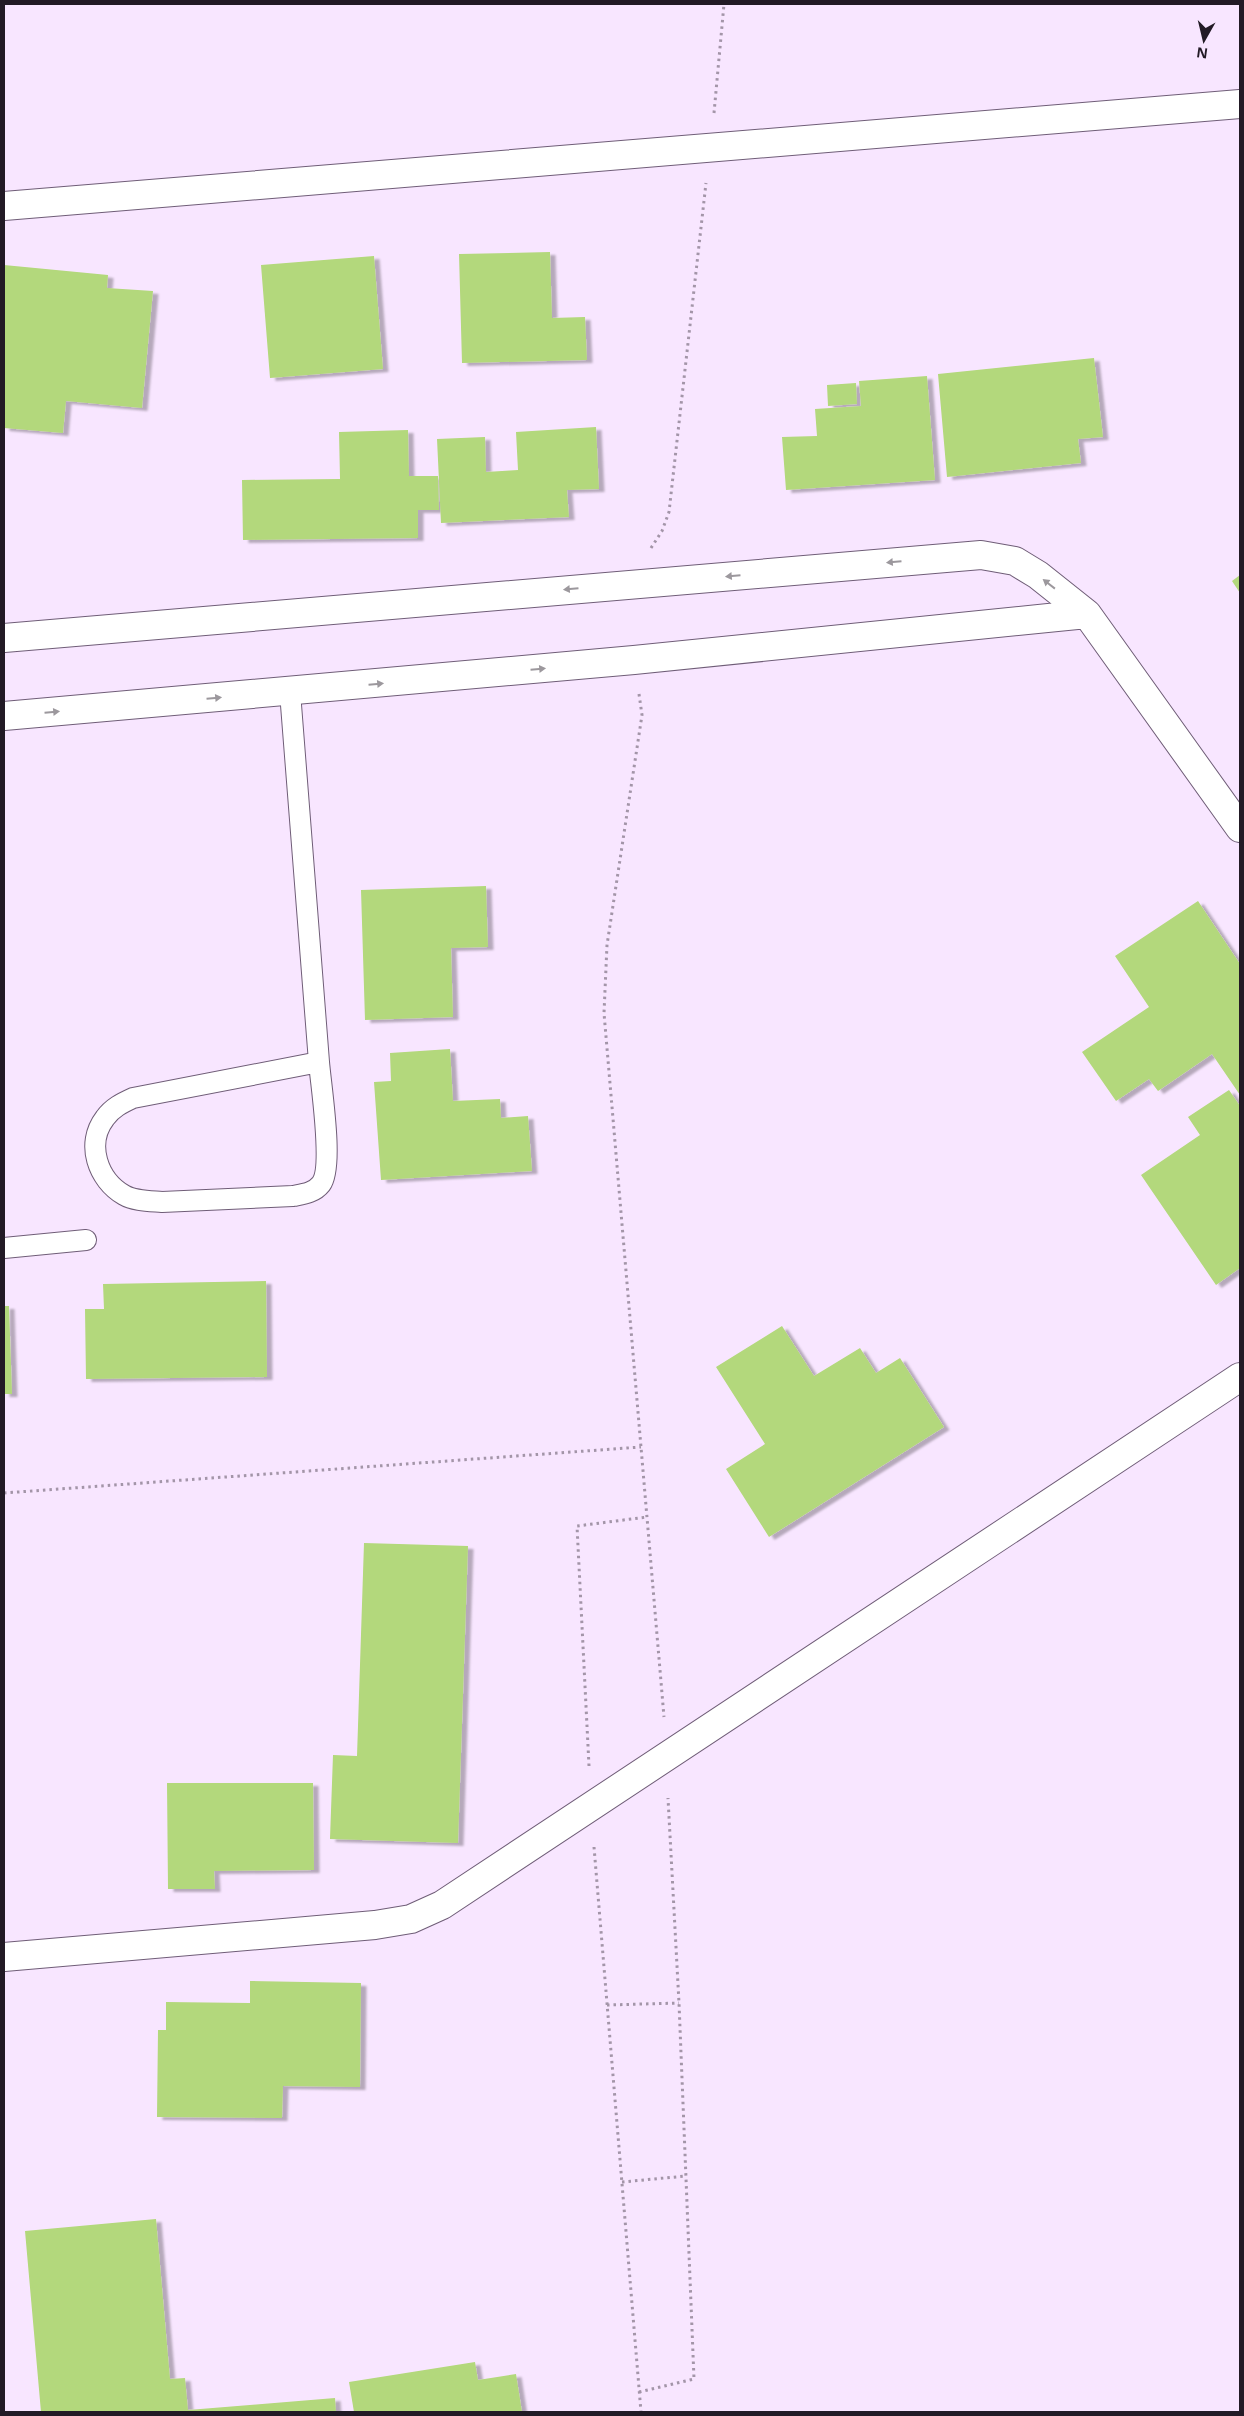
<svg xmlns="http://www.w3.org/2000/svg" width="1244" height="2416" viewBox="0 0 1244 2416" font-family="'Open Sans',sans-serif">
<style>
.building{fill:#b3d87b;filter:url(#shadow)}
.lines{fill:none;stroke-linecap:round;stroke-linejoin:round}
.lane-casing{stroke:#6f5d77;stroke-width:22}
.street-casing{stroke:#6f5d77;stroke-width:30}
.path{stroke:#a395a8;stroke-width:3;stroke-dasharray:2.5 4;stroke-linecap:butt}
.lane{stroke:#fff;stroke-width:20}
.street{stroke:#fff;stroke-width:28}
.oneway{fill:#9c989d}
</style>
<defs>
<filter id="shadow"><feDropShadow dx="5.5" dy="3" stdDeviation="1" flood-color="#0004"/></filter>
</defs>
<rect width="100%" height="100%" fill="#f8e6ff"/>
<path class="building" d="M550 252 552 318 585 317 587 360 462 363 459 254Z
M374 256 383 369 270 378 261 265Z
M4 265 108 275 107 288 153 291 142 408 66 401 63 433 4 428Z
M1094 358 1103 437 1078 439 1081 463 947 477 938 374Z
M927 376 935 480 786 490 782 437 817 436 815 409 861 406 859 381Z
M856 383 857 404 828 406 827 385Z
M596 427 599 489 567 490 569 517 441 523 437 439 485 437 486 472 518 470 516 432Z
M408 430 409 476H438L439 510H418V538L243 540 242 480 340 479 339 432Z
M1240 575V593L1232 581Z
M486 886 488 947 451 948 453 1017 365 1020 361 890Z
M1198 901 1240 964V1095L1212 1054 1158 1091 1149 1079 1116 1101 1082 1052 1149 1007 1115 956Z
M450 1049 453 1101 500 1099 501 1118 528 1116 532 1171 381 1180 374 1082 391 1081 390 1053Z
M1229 1090 1240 1106V1268L1216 1285 1141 1175 1200 1135 1188 1117Z
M266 1281 267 1377 86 1379 85 1309H104L103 1284Z
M4 1306H9L12 1394H4Z
M782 1326 814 1376 860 1348 876 1373 900 1358 944 1427 769 1537 726 1469 765 1444 716 1367Z
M364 1543 468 1546 458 1843 330 1839 333 1755 357 1756Z
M167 1783H313L314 1870 214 1871 215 1889H168Z
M250 1981 361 1983 360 2087 283 2086 282 2118 157 2117 158 2030H166V2002L250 2003Z
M156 2219 170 2379 185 2378 188 2410 335 2398 336 2412H41L25 2231Z
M475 2362 478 2380 516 2374 522 2412H354L349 2382Z"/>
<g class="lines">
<g class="lane-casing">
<path id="lane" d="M290 692 319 1062
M319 1062C321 1087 334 1167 321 1184 314 1193 303 1194 293 1196L162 1202C150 1201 134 1201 124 1195 98 1180 85 1144 105 1118 112 1108 122 1103 133 1098Z
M4 1248 86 1240"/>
</g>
<g class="street-casing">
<path id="street" d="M4 206 1240 104
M4 638 981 555 1015 561 1038 575 1087 614 1240 828
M4 716 634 660 1087 614
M4 1957 375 1925 411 1919 442 1905 1240 1377"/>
</g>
<path class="path" d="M714 113 724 4
M651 548 662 531 669 512 706 183
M639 694 642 715 607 945 604 1013 664 1717
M4 1493 641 1447
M589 1766 577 1526 647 1517
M594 1847 641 2412
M607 2005 679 2003
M622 2182 686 2176
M639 2392 694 2379 679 2003 668 1798"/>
<use href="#lane" class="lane"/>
<use href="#street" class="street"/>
</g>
<defs><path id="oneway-solid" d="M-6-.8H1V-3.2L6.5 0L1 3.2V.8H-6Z" transform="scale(1.25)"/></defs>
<g class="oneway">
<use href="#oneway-solid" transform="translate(894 562) rotate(175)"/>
<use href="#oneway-solid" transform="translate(733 576) rotate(175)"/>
<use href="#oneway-solid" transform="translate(1049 584) rotate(-142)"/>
<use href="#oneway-solid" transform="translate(571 589) rotate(175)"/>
<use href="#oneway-solid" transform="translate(538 669) rotate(-5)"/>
<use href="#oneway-solid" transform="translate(376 684) rotate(-5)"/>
<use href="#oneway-solid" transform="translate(214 698) rotate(-5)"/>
<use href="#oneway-solid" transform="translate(52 712) rotate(-5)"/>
</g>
<rect width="1244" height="2416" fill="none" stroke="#221a25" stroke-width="10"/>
<g transform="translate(1204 40) rotate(188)" stroke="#f8e6ff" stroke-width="4" paint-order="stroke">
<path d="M0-4L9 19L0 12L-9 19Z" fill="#221a25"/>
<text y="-8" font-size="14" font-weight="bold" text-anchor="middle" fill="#221a25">N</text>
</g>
</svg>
